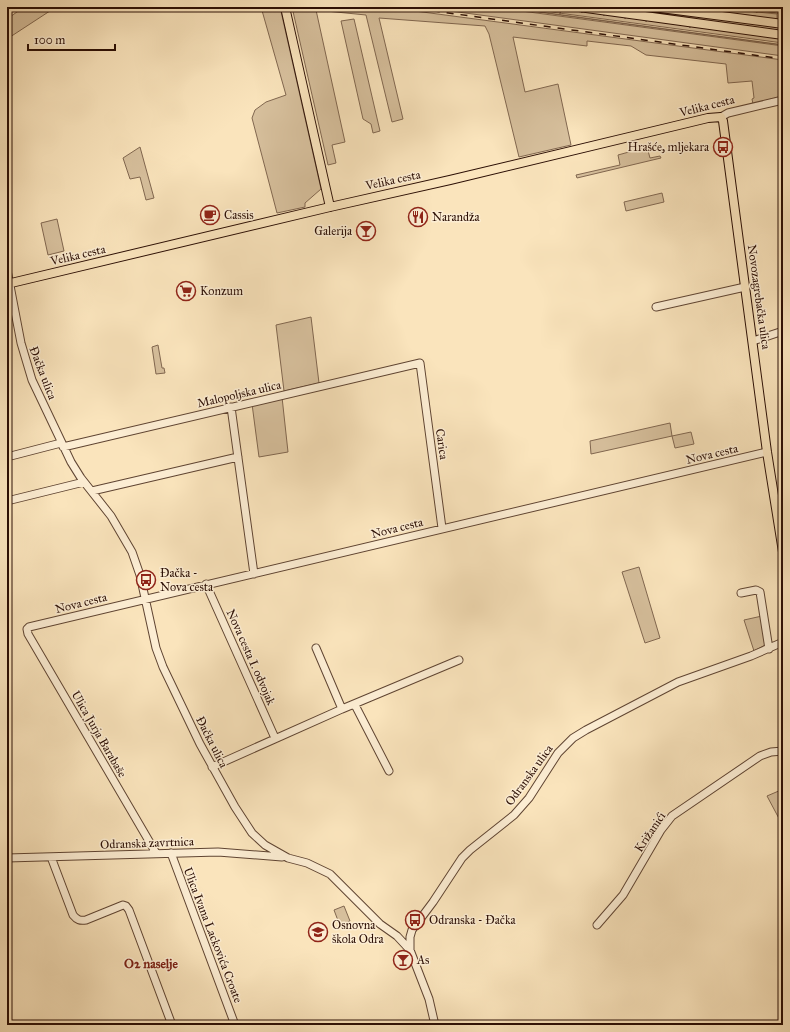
<svg xmlns="http://www.w3.org/2000/svg" width="790" height="1032" viewBox="0 0 790 1032" font-family="'IM FELL Great Primer',serif">
<style>
.green{fill:#d7c09d;stroke:#816750}
.lines{fill:none;stroke-linecap:round;stroke-linejoin:round}
.stream{stroke:#7d634d;stroke-width:1.5}
.minor-casing{stroke:#5f4432;stroke-width:9}
.major-casing{stroke:#2b0e04;stroke-width:10}
.minor{stroke:#fcedd3;stroke-width:7}
.major{stroke:#fae4bc;stroke-width:8}
.rail{stroke:#2b0e04;stroke-width:1.5;stroke-dasharray:7 7;stroke-linecap:butt}
.labels{text-anchor:middle;dominant-baseline:central;stroke-width:3;stroke-linejoin:round;paint-order:stroke}
.street-label{font-size:12px;fill:#2b0e04;stroke:#fcedd3}
.poi-label{font-size:12px;fill:#2b0e04;stroke:#fcedd3;text-anchor:start}
.neighbourhood-label{font-size:13px;font-weight:bold;fill:#7a1f14;stroke:#fcedd3}
</style>
<rect width="100%" height="100%" fill="#fae4bc"/>
<filter id="stains"><feTurbulence type="fractalNoise" baseFrequency=".005" numOctaves="4"/><feColorMatrix values="0 0 0 0 .2 0 0 0 0 .09 0 0 0 0 .02 0 0 0 .5 -.17"/></filter>
<radialGradient id="worn" r=".72"><stop offset=".6" stop-color="#630" stop-opacity="0"/><stop offset="1" stop-color="#630" stop-opacity=".3"/></radialGradient>
<path class="green" d="M24 7H56L7 39V19Z
M261 7H280L321 189 305 203V207L277 213 252 118 255 110 266 102 286 95Z
M292 7H385L783 60V96L753 104 752 99 754 98 752 81 728 83 726 64 646 55 631 46 587 41V46L513 37 525 92 558 84 571 145 519 157 489 34 485 26 379 18 403 119 392 122 366 15 316 10 345 142 332 145 336 163 328 165Z
M421 7 499 8 783 46V56Z
M514 7 559 8 561 10 562 8 580 11 582 13 583 11 603 14 604 16V14L625 17V19L626 17 646 20V22L647 20 668 23V24L669 23 689 26 690 28V26L711 29V30L712 29 732 32 733 33V31L754 35V36L755 34 775 37 776 39V37L783 38V43Z
M605 7H630L783 28V31Z
M693 7H723L756 12 757 13V12L777 14V20L757 17 756 16 735 14V13L734 14 693 8Z
M354 19 380 131 373 133 371 124 363 119 341 21Z
M140 147 154 198 146 200 140 177 130 179 123 158Z
M647 147 650 158 660 156 661 158 577 178 576 175 620 165 618 155Z
M662 193 664 202 626 211 624 202Z
M57 219 64 251 48 255 41 223Z
M311 317 319 383 284 391 276 325Z
M158 345 162 368H164L165 373 156 374 152 347Z
M282 397 288 452 259 457 252 404Z
M670 423 672 436 691 432 694 444 675 448 672 436 591 454 590 441Z
M639 567 660 638 645 643 622 572Z
M762 616 765 645 754 651 744 620Z
M781 790 783 794V826L767 796Z
M344 906 350 921 340 926 334 910Z"/>
<g class="lines">
<path class="stream" d="M502 7 783 45
M732 7 783 14
M713 11 714 7
M560 14 561 8"/>
<g class="minor-casing">
<path id="minor" d="M721 117 728 113 783 100
M7 270 21 343 32 380 71 462 81 478 111 516 132 552 140 575 156 648 163 667 200 744 235 807 252 833 265 845 288 858 307 863 330 874 380 924 397 936 410 950
M656 307 745 287
M753 341 783 331
M231 407 254 574
M63 447 420 363 442 528
M7 457 61 443
M92 491 238 457
M7 501 84 482
M206 584 275 738
M741 593 756 590 760 592 769 649
M316 648 342 709
M355 705 389 771
M212 767 342 709 459 660
M156 853 28 634 27 629 29 627 767 452
M171 853 235 1025
M51 857 73 915C77 920 80 921 86 920L123 905 126 906 129 910 172 1025
M7 858 218 852 282 857
M597 925 623 895 661 830 672 816 760 756 771 752 783 751
M435 1025 429 999 410 950V937L412 930 433 902 462 858 470 850 514 815 529 798 558 753 573 738 586 730 678 682 751 656 783 642"/>
</g>
<g class="major-casing">
<path id="major" d="M285 7 330 207
M579 7 783 35
M653 7 783 24
M7 284 330 207 450 180 708 118 721 117 723 121 725 136 767 452 783 552"/>
</g>
<use href="#minor" class="minor"/>
<use href="#major" class="major"/>
<path class="rail" d="M405 7 783 59"/>
</g>
<defs>
<g id="bus-ring" transform="scale(1)"><circle r="9.5" fill="#fcedd3" stroke="#8f2418" stroke-width="1.5"/><path d="M-5-6H5V4H4V6H2V4H-2V6H-4V4H-5ZM-3.5-4V0h7V-4ZM-3.5 1.2v1.5H-2V1.2ZM2 1.2v1.5H3.5V1.2Z" fill="#8f2418"/></g>
<g id="cafe-ring" transform="scale(1)"><circle r="9.5" fill="#fcedd3" stroke="#8f2418" stroke-width="1.5"/><path d="M-5.5-4.5H6V0H3Q3 3.5 0 3.5H-2.5Q-5.5 3.5-5.5 0ZM3-3.2v2h1.7v-2ZM-6 4.5H4V6H-6Z" fill="#8f2418"/></g>
<g id="restaurant-ring" transform="scale(1)"><circle r="9.5" fill="#fcedd3" stroke="#8f2418" stroke-width="1.5"/><path d="M-5-6h1v4h1v-4h1v4h1v-4h1v5L-1.5 .5V6h-2V.5L-5-1ZM5-6V6H3V1.5H1.5Q1.5-4 5-6Z" fill="#8f2418"/></g>
<g id="bar-ring" transform="scale(1)"><circle r="9.5" fill="#fcedd3" stroke="#8f2418" stroke-width="1.5"/><path d="M-6-5H6L.8 .8V4.5H3.5V6h-7V4.5H-.8V.8Z" fill="#8f2418"/></g>
<g id="supermarket-ring" transform="scale(1)"><circle r="9.5" fill="#fcedd3" stroke="#8f2418" stroke-width="1.5"/><path d="M-6-5.5h2.5l.6 2H6L4.5 2H-2.5L-4.4-4H-6ZM-1.5 3.2a1.3 1.3 0 1 0 .1 0ZM3 3.2a1.3 1.3 0 1 0 .1 0Z" fill="#8f2418"/></g>
<g id="school-ring" transform="scale(1)"><circle r="9.5" fill="#fcedd3" stroke="#8f2418" stroke-width="1.5"/><path d="M0-5L7-2L0 1L-7-2ZM-4 1L0 2.5L4 1V4Q0 6-4 4Z" fill="#8f2418"/></g>
</defs>
<g fill-rule="evenodd">
<use href="#bus-ring" x="723" y="147"/>
<use href="#cafe-ring" x="210" y="215"/>
<use href="#restaurant-ring" x="418" y="217"/>
<use href="#bar-ring" x="366" y="231"/>
<use href="#supermarket-ring" x="186" y="291"/>
<use href="#bus-ring" x="146" y="580"/>
<use href="#bus-ring" x="415" y="920"/>
<use href="#school-ring" x="318" y="932"/>
<use href="#bar-ring" x="403" y="960"/>
</g>
<g class="labels">
<g class="street-label">
<text transform="translate(707 106) rotate(-14)">Velika cesta</text>
<text transform="translate(393 180) rotate(-12)">Velika cesta</text>
<text transform="translate(78 255) rotate(-13)">Velika cesta</text>
<text transform="translate(759 297) rotate(82)">Novozagrebačka ulica</text>
<text transform="translate(43 373) rotate(69)">Đačka ulica</text>
<text transform="translate(239 394) rotate(-13)">Malopoljska ulica</text>
<text transform="translate(442 444) rotate(82)">Carica</text>
<text transform="translate(712 454) rotate(-13)">Nova cesta</text>
<text transform="translate(397 528) rotate(-14)">Nova cesta</text>
<text transform="translate(81 603) rotate(-14)">Nova cesta</text>
<text transform="translate(251 657) rotate(66)">Nova cesta I. odvojak</text>
<text transform="translate(99 734) rotate(60)">Ulica Jurja Barabaše</text>
<text transform="translate(212 742) rotate(63)">Đačka ulica</text>
<text transform="translate(529 775) rotate(-54)">Odranska ulica</text>
<text transform="translate(650 832) rotate(-56)">Križanići</text>
<text transform="translate(147 843) rotate(-2)">Odranska zavrtnica</text>
<text transform="translate(213 935) rotate(69)">Ulica Ivana Lackovića Croate</text>
</g>
<g class="poi-label">
<text x="709" y="147" text-anchor="end">Hrašće, mljekara</text>
<text x="224" y="215">Cassis</text>
<text x="432" y="217">Narandža</text>
<text x="352" y="231" text-anchor="end">Galerija</text>
<text x="200" y="291">Konzum</text>
<text x="160" y="573">Đačka -<tspan x="160" dy="14">Nova cesta</tspan></text>
<text x="429" y="920">Odranska - Đačka</text>
<text x="332" y="925">Osnovna<tspan x="332" dy="14">škola Odra</tspan></text>
<text x="417" y="960">As</text>
</g>
<g class="neighbourhood-label">
<text x="151" y="964">O2 naselje</text>
</g>
</g>
<rect width="790" height="1032" fill="none" stroke="#fae4bc" stroke-width="24"/>
<rect x="8" y="8" width="774" height="1016" fill="none" stroke="#2b0e04" stroke-width="2"/>
<rect x="12" y="12" width="766" height="1008" fill="none" stroke="#2b0e04"/>
<path d="M28 44v6h87v-6" fill="none" stroke="#2b0e04" stroke-width="2"/>
<text x="34" y="44" font-size="12" fill="#2b0e04" stroke="#fcedd3" stroke-width="3" paint-order="stroke">100 m</text>
<rect width="100%" height="100%" filter="url(#stains)"/>
<rect width="100%" height="100%" fill="url(#worn)"/>
</svg>
